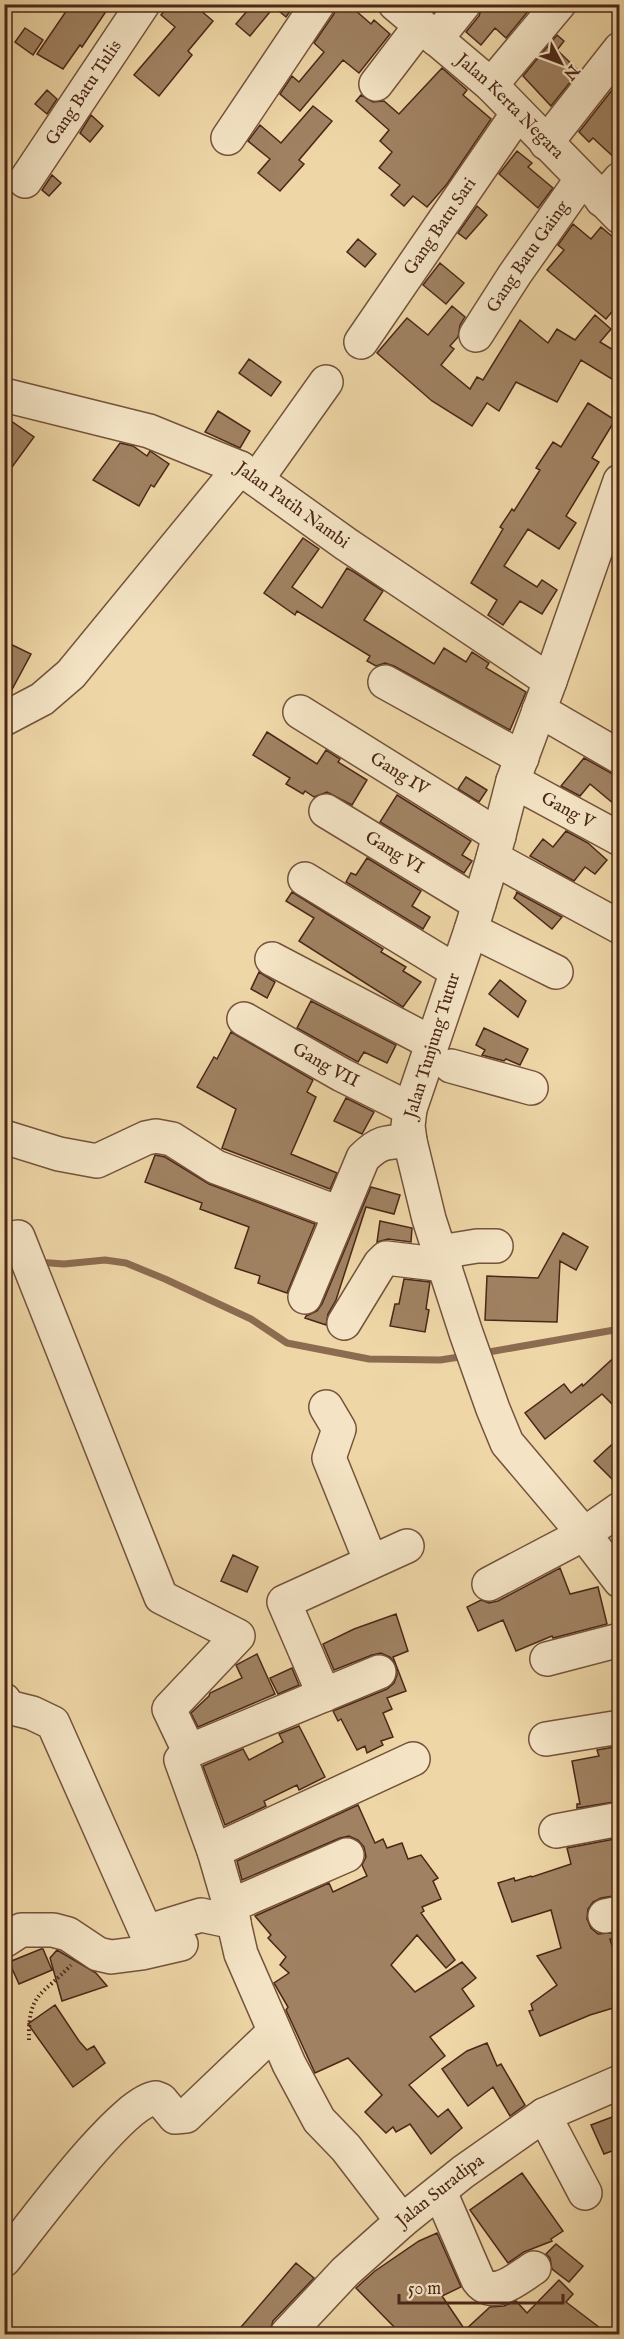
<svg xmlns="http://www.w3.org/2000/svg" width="624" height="2339" viewBox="0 0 624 2339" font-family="'IM FELL English',serif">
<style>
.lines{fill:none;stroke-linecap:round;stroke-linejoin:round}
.stream{stroke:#8c6c50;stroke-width:7}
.building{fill:#a08262;stroke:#4b2718;stroke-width:1.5}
.minor-casing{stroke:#74533c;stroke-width:36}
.path{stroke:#4b2718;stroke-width:4;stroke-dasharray:1.5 3;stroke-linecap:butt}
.minor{stroke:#f4e4c5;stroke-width:33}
.labels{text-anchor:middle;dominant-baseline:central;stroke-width:4.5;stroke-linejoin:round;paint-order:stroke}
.street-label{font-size:18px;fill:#4b2718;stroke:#f4e4c5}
</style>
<rect width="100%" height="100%" fill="#eed6a6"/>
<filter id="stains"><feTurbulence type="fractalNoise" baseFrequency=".00333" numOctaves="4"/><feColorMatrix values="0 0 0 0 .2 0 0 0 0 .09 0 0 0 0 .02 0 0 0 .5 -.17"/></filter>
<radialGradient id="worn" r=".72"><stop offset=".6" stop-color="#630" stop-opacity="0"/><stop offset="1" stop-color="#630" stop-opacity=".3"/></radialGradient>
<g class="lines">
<path class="stream" d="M37 1262 64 1264 105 1260 126 1263 165 1279 251 1319 287 1343 369 1359 440 1360 466 1356
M4 1263 17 1261
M483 1353 620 1329"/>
</g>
<path class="building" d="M71 4H111L82 47 80 45 63 69 37 54Z
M170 4H193L213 21 188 51 192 55 159 96 134 75 175 27 161 15Z
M253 4H295L286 17 274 7 250 36 236 24Z
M337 4H348L371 24 374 20 390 34 359 73 343 60 300 111 280 94 292 76 299 82 324 52 314 43 334 14Z
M483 4H534L506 38 495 28 481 45 466 32 479 16Z
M25 28 43 40 33 55 15 42Z
M557 35 564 41 557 50 579 71 551 106 523 76Z
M442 68 467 90 463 95 491 119 447 184 427 207 413 196 404 206 391 195 400 185 379 168 392 152 380 141 389 130 356 101 361 95 373 102 384 101 399 114Z
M620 80V161H618L593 138 589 142 579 132Z
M47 90 57 99 47 114 35 104Z
M313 106 332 121 299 160 304 164 280 191 258 173 270 159 248 141 260 125 281 143Z
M91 115 103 126 90 142 80 133Z
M517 151 532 163 528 167 553 188 538 208 499 174Z
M52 175 61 183 49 196 42 190Z
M477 206 487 215 466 239 458 233Z
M573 224 591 239 601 227 620 243V302L606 319 547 270 564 250 558 245Z
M358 239 376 254 365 267 347 252Z
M440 263 464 283 446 304 423 285Z
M452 306 465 317 460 325 458 337 450 346 454 349 441 365 470 389 477 377 483 380 520 320 548 343 557 329 575 340 595 315 611 329 600 342 620 354V384L581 360 557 402 516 382 499 411 487 403 472 426 432 401 377 353 407 318 428 335Z
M249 359 281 382 271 396 239 373Z
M588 403 615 420 592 458 599 462 566 516 576 523 559 549 528 529 504 566 537 587 542 580 557 590 542 614 520 601 503 625 488 615 497 600 471 583 503 529 500 527 512 509 514 511 540 470 536 468 553 442 561 447Z
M218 411 250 431 240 448 205 432Z
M4 416 34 437 4 478Z
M120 443 133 446 147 456 150 451 153 453 169 464 154 487 151 485 139 506 93 480Z
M303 538 319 549 292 587 322 608 347 568 354 572 383 591 364 620 434 664 444 648 466 662 472 652 489 663 486 668 526 692 510 730 394 666 385 663 376 666 367 661 370 656 297 611 295 615 264 593Z
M4 641 31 654 9 695 4 698Z
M267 732 317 764 326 750 340 759 338 762 367 780 352 805 327 792 314 797 305 791 303 794 286 784 290 778 253 755Z
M584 758 620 778V809L590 784 580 796 561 786Z
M466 777 487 790 479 802 458 789Z
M397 795 471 841 462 855 472 861 464 873 380 822Z
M566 831 588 843 607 860 595 874 585 867 574 881 530 856 543 839 553 847Z
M367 858 421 891 412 906 430 917 423 929 346 882 351 873 356 875Z
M292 892 383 949 381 952 406 967 403 971 421 982 403 1007 299 941 314 918 286 901Z
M516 892 562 917 552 929 514 898 517 893Z
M259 972 275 982 267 998 251 989Z
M500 980 526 1001 518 1017 489 994Z
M311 1001 396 1045 387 1063 364 1052 358 1062 297 1028Z
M484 1028 528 1049 520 1065 506 1059 504 1061 482 1055 485 1050 476 1045Z
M231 1032 313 1080 307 1092 316 1097 291 1154 337 1173 330 1189 222 1148 236 1109 197 1087 214 1057 217 1059Z
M346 1098 374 1112 362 1134 334 1121Z
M155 1155 165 1157 209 1184 315 1224 287 1293 258 1283 260 1276 235 1268 249 1227 200 1209 202 1203 145 1182Z
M371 1187 400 1195 394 1214 366 1207 336 1300 328 1314 326 1325 305 1318 306 1316 317 1311 322 1304Z
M380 1221 412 1228 411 1242 388 1239 377 1242Z
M563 1233 588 1247 576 1270 560 1261 557 1322 485 1320 487 1276 538 1278Z
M404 1279 430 1282 426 1309 429 1310 425 1332 390 1326 395 1304H399Z
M620 1352V1412L602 1394 545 1439 525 1413 564 1384 571 1393 582 1384 583 1386Z
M620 1437V1487L594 1461Z
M233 1555 258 1567 247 1592 221 1581Z
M560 1568 570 1594 598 1587 607 1624 553 1638 552 1636 516 1651 503 1620 478 1631 467 1607 481 1600 489 1603 498 1601Z
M396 1614 408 1651 393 1657 406 1691 387 1698 392 1709 383 1713 393 1737 381 1741 383 1745 367 1753 365 1746 357 1750 341 1719 338 1721 333 1711 387 1689 394 1683 397 1675 396 1665 390 1657 381 1653 372 1655 334 1670 323 1644 354 1629Z
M257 1654 275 1694 198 1727 191 1713 209 1696 210 1693 242 1678 236 1665Z
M292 1668 299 1685 278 1694 270 1678Z
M299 1726 325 1777 299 1790 297 1785 264 1801 266 1806 225 1825 203 1766 243 1749 249 1760 283 1742 279 1734Z
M620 1746V1801L577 1808V1804H580L572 1761 599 1756 597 1750Z
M358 1805 375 1843 383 1839 387 1848 402 1843 408 1859 421 1855 438 1878 433 1881 441 1899 422 1907 424 1911 421 1913 455 1960 446 1968 417 1935 391 1965 415 1992 462 1962 476 1978 462 1989 474 2006 430 2037 445 2056 409 2085 438 2117 448 2109 462 2128 431 2154 410 2124 396 2132 393 2127 386 2133 365 2112 382 2095 348 2058 315 2073 286 2010 288 2007 274 1983 289 1973 280 1965 286 1957 268 1938 271 1935 255 1916 329 1883 333 1892 367 1876 362 1865 366 1857 364 1847 358 1840 349 1836 340 1838 242 1880 237 1861Z
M620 1838V1895L601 1898 593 1902 588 1909 587 1919 591 1928 598 1934 620 1932V1937L610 1939 620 1973V2006L590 2015 540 2036 529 2011 533 2010 531 2004 557 1985 537 1956 561 1948 551 1910 512 1922 498 1883 514 1878 515 1881 531 1876 532 1877 571 1864 567 1848Z
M41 1949H43L52 1970 19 1984 9 1962Z
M57 1950 96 1973 107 1986 62 2001 50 1958Z
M55 2005 79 2041 87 2050 94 2046 105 2063 73 2087 28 2024Z
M487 2043 497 2066 501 2064 525 2105 510 2116 493 2087 468 2106 442 2069 467 2051Z
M620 2114V2148L604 2154 591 2125Z
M522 2173 563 2231 551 2239 552 2241 524 2252 508 2263 470 2210Z
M437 2233 461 2287 442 2296 465 2330 490 2307 504 2306 516 2301 527 2313 559 2280 573 2294 566 2302 608 2334H401L356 2288 375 2271 419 2241Z
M556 2244 583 2266 569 2282 552 2269 550 2258 546 2254Z
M296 2263 314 2278 273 2321 269 2334H235Z"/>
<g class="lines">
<g class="minor-casing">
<g id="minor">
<path id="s1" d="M395 4 491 85 620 217"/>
<path d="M436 39 464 4"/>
<path d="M376 84 421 25"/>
<path d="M491 85 559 4"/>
<path d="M228 138 318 4"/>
<path d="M546 143 620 49"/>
<path id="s2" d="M25 181 143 4"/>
<path d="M602 200 620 179"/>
<path id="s3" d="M476 335 515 274 581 180"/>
<path id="s4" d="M361 342 518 113"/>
<path id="s5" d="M4 395 149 431 240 468 346 544 550 681"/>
<path d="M257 479 326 382"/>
<path d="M620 481 550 681 513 781 493 858 471 930 410 1109 408 1126 410 1141 429 1219 466 1333 493 1409 507 1443 584 1534 620 1581"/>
<path d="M385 682 522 758"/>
<path d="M539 710 620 757"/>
<path id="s6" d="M300 712 499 836"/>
<path d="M4 719 42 699 71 674 240 468"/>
<path id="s7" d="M513 781 620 839"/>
<path id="s8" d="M326 811 479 904"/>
<path d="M493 858 620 927"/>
<path d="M305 879 456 971"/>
<path d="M471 930 556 972"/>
<path d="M272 959 432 1043"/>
<path id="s9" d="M244 1019 342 1075 410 1109"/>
<path d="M451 1066 531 1088"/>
<path d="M4 1137 59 1154 97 1161 146 1138 156 1136 172 1139 216 1167 339 1213"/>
<path d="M4 1240 18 1237 161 1597 238 1636 169 1709 189 1751"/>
<path d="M440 1252 477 1246H496"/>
<path d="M305 1297 363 1158C380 1141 387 1142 410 1141"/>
<path d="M344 1323 380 1264 386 1258 445 1265"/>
<path d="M326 1407 339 1429 329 1458 371 1562"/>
<path d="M489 1584 584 1534 620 1509"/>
<path d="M547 1659 620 1640"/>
<path d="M379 1672 189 1751 181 1760 214 1851 230 1906 241 1954 289 2064 319 2120 346 2148 402 2221"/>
<path d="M324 1695 284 1602 407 1546"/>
<path d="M4 1700 8 1707 32 1713 53 1723 146 1932 201 1915 234 1922"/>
<path d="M546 1739 620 1727"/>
<path d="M556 1831 620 1819"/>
<path d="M214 1851 413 1759"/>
<path d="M230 1906 347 1855"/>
<path d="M605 1916 620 1913"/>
<path d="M4 1941 21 1930H53L68 1934 98 1954 111 1957 142 1953 181 1944"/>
<path d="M544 2115 585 2193"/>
<path d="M440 2192 478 2280C493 2301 518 2278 534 2268"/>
<path d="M4 2260C29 2229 121 2102 156 2098L161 2100 175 2117 186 2116 274 2032"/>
<path id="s10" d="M287 2334 345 2272 402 2221 463 2172 544 2115 620 2082"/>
</g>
</g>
<path class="path" d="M29 2040C28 1992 42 1996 71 1965"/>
<use href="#minor" class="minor"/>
</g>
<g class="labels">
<g class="street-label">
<text stroke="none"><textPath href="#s2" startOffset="106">Gang Batu Tulis</textPath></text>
<text stroke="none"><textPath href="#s1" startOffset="154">Jalan Kerta Negara</textPath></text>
<text stroke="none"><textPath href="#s4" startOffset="140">Gang Batu Sari</textPath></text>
<text stroke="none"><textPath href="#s3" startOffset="94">Gang Batu Gaing</textPath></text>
<text stroke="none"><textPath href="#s5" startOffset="312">Jalan Patih Nambi</textPath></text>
<text stroke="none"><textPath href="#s6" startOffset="117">Gang IV</textPath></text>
<text stroke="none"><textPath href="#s7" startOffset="62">Gang V</textPath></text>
<text stroke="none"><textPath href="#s8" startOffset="80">Gang VI</textPath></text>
<text transform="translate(433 1046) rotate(-73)">Jalan Tunjung Tutur</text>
<text stroke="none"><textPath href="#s9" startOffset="94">Gang VII</textPath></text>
<text stroke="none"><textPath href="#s10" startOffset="210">Jalan Suradipa</textPath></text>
</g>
</g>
<rect width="624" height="2339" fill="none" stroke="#eed6a6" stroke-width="24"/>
<rect x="6" y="6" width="612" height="2327" fill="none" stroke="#4b2718" stroke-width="3"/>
<rect x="12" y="12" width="600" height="2315" fill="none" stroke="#4b2718" stroke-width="1.5"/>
<g transform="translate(561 63) rotate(131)" stroke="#f4e4c5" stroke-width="4.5" paint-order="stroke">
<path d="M0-4.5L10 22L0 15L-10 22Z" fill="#4b2718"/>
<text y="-9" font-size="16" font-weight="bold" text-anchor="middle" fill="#4b2718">N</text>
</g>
<path d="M399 2294v9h164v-9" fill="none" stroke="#4b2718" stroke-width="3"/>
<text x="408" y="2294" font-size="18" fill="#4b2718" stroke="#f4e4c5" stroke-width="4.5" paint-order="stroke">50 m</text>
<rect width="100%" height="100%" filter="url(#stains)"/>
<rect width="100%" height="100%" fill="url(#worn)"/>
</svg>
